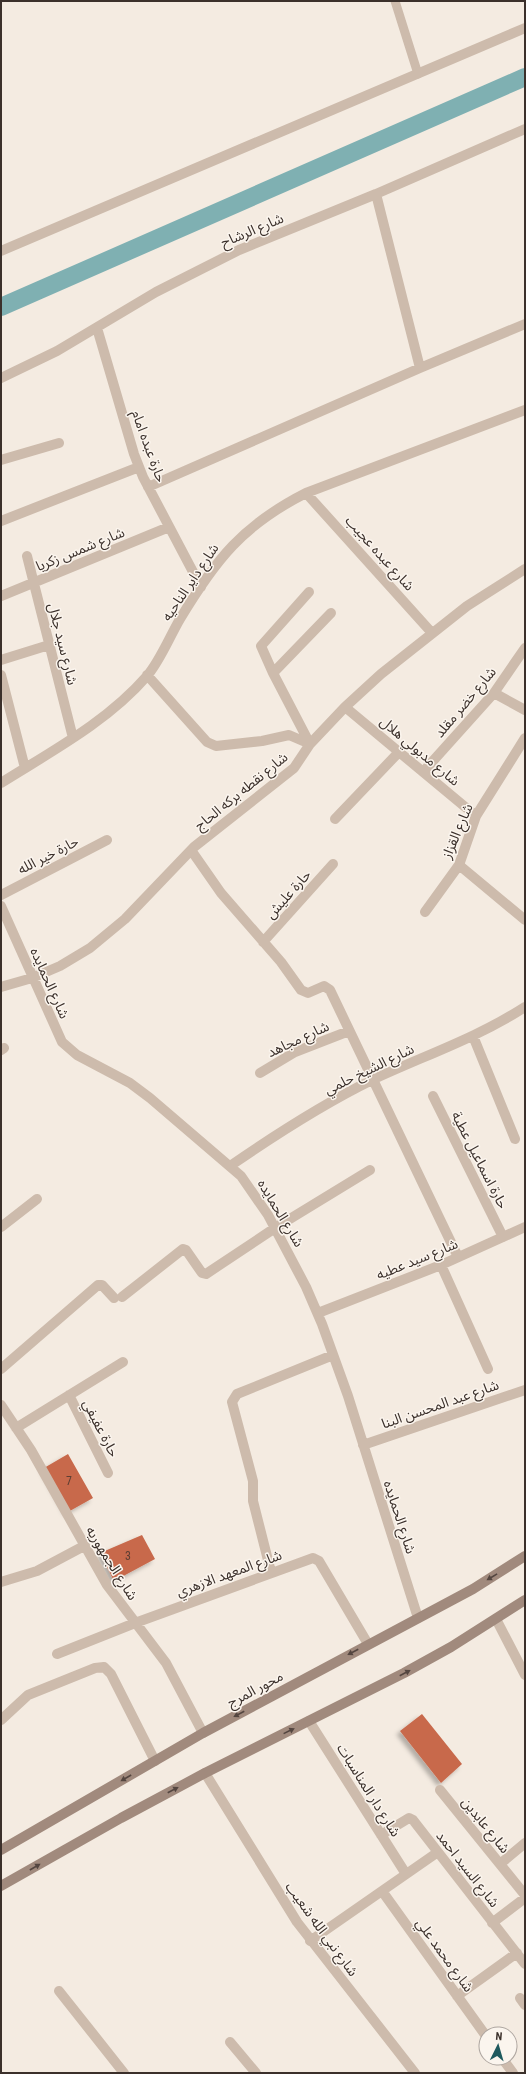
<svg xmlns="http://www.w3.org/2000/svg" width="526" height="2074" viewBox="0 0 526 2074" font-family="'Roboto Condensed','Noto Sans Arabic',sans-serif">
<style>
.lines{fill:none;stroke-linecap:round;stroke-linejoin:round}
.canal{stroke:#7fb0b2;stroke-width:18}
.building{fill:#c8694b;filter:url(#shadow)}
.service{stroke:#cdbbac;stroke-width:9}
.minor{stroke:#cdbbac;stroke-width:10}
.secondary{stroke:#a18a7d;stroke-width:10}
.oneway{fill:#544640}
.labels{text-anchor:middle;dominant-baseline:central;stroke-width:3;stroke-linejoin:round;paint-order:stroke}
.number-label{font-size:12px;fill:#5e3e33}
.street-label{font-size:14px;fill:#3b302b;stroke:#fbf5ee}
</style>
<defs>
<filter id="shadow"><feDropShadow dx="-3.5" dy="3.5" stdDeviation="2" flood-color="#0004"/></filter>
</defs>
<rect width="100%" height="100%" fill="#f4ebe1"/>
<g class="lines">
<path class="canal" d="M1 307 525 77"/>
</g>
<path class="building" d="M68 1454 93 1498 68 1512 44 1468Z
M142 1535 155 1559 114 1581 100 1553Z
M422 1714 462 1764 441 1783 400 1731Z"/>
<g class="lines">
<path class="service" d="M395 1 418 74"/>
<path class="minor" d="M376 194 420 368
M1 251 525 28
M97 328 134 454 143 477 201 587
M1 378 57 351 156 292 239 250 376 194 525 129
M1 460 59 443
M148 487 420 368 525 324
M306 493 432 633
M1 521 139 467
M27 556 73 738
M309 592 261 646 273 673 310 744
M1 596 169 527
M1 660 49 645
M273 673 331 613
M1 675 25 768
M147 675 207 742 216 746 262 741 289 735 310 744
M494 693 525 710
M345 707 476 816
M423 772 494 693 525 648
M1 783C52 751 107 722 147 676 160 661 170 636 180 619 216 559 243 525 306 493L525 410
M335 819 399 752
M191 850 221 893 281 962 301 990 308 993 324 986 330 990 458 1257
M459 865 525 920
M1 895 107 840
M1 906 62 1042 77 1055 130 1083 150 1098 241 1176 268 1215 306 1287 322 1324 348 1396 418 1618
M425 912 459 865 476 816 525 738
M263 942 333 864
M1 987 32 978 60 966 90 948 125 919 194 847 294 768 310 744 345 707 381 674 467 606 525 569
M473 1036 515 1139
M1 1050 4 1048
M260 1073 295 1052 349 1031
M433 1096 503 1237
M230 1166C275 1135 323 1104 372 1080 423 1056 477 1038 525 1007
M1 1227 37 1199
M441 1265 488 1369
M122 1297 183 1249 186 1250 202 1273 206 1274 275 1228 370 1170
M318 1313 441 1265 525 1227
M1 1369 98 1285H102L114 1298
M69 1395 108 1473
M1 1405 31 1450 107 1585 166 1663 203 1733
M16 1428 123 1362
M363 1445 525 1390
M271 1572 253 1501V1481L232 1402 237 1394 333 1355
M1 1582 37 1571 84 1546
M496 1619 525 1675
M57 1654 135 1623 313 1558 319 1561 368 1644
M1 1720 28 1695 95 1668 104 1667 111 1674 155 1761
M309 1721 406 1874
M205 1773 297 1922 415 2073
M440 1790 525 1895
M381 1835 409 1818 413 1820 525 1964
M500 1864 525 1843
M382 1891 486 2036
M492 1923 525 1898
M310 1941 438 1852
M59 1991 124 2073
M457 1996 517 1953
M520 1998 525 2005
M230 2042 256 2073
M502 2058 513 2073"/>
<path class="secondary" d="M1 1850 203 1733 473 1589 525 1556
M1 1886 121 1818 205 1773 404 1673 451 1647 525 1600"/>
</g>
<defs><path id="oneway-solid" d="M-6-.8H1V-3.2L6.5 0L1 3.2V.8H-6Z"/></defs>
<g class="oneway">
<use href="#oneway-solid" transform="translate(492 1577) rotate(149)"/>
<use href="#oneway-solid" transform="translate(353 1652) rotate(152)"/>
<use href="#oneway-solid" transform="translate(405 1673) rotate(-28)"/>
<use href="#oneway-solid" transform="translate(239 1714) rotate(152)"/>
<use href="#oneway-solid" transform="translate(289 1731) rotate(-26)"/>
<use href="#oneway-solid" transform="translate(126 1778) rotate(150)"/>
<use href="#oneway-solid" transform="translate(173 1790) rotate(-28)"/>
<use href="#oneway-solid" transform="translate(35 1867) rotate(-30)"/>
</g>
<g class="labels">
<g class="number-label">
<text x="69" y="1481">7</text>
<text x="128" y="1556">3</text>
</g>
<g class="street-label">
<text transform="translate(252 230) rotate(-23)">شارع الرشاح</text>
<text transform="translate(149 446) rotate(70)">حارة عبده امام</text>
<text transform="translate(80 549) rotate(-22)">شارع شمس زكريا</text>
<text transform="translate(380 553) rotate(48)">شارع عبده عجيب</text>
<text transform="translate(190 582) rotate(-56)">شارع داير الناحيه</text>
<text transform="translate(63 644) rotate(76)">شارع سيد جلال</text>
<text transform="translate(465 702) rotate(-50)">شارع خضر مقلد</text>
<text transform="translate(420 751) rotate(40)">شارع مدبولي هلال</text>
<text transform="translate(241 791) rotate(-39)">شارع نقطه بركه الحاج</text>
<text transform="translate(457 831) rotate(-67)">شارع القزاز</text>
<text transform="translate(48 855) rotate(-27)">حارة خير الله</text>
<text transform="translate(288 894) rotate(-48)">حارة عليش</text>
<text transform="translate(50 983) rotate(66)">شارع الحمايده</text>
<text transform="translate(298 1039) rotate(-25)">شارع مجاهد</text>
<text transform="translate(369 1069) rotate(-26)">شارع الشيخ حلمي</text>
<text transform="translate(480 1160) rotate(63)">حارة اسماعيل عطية</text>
<text transform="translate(281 1213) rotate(59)">شارع الحمايده</text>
<text transform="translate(417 1259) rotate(-22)">شارع سيد عطيه</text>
<text transform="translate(440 1404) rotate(-19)">شارع عبد المحسن البنا</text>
<text transform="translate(101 1428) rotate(63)">حارة عفيفي</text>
<text transform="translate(400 1517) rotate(72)">شارع الحمايده</text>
<text transform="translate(112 1563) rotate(58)">شارع الجمهوريه</text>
<text transform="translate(229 1573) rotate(-20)">شارع المعهد الازهري</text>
<text transform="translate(255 1689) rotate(-28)">محور المرج</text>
<text transform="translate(369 1790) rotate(58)">شارع دار المناسبات</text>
<text transform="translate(486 1825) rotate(51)">شارع عابدين</text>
<text transform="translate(468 1869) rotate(52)">شارع السيد احمد</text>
<text transform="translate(322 1929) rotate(54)">شارع نبي الله شعيب</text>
<text transform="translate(445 1955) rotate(54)">شارع محمد علي</text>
</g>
</g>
<rect width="526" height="2074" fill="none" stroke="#3b302b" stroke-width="4"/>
<g transform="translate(498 2046) rotate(5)"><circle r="19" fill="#fbf5ee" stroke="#aea6a0"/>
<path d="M0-3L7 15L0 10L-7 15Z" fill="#1f5a5e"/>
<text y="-6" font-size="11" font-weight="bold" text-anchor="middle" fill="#3b302b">N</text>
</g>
</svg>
